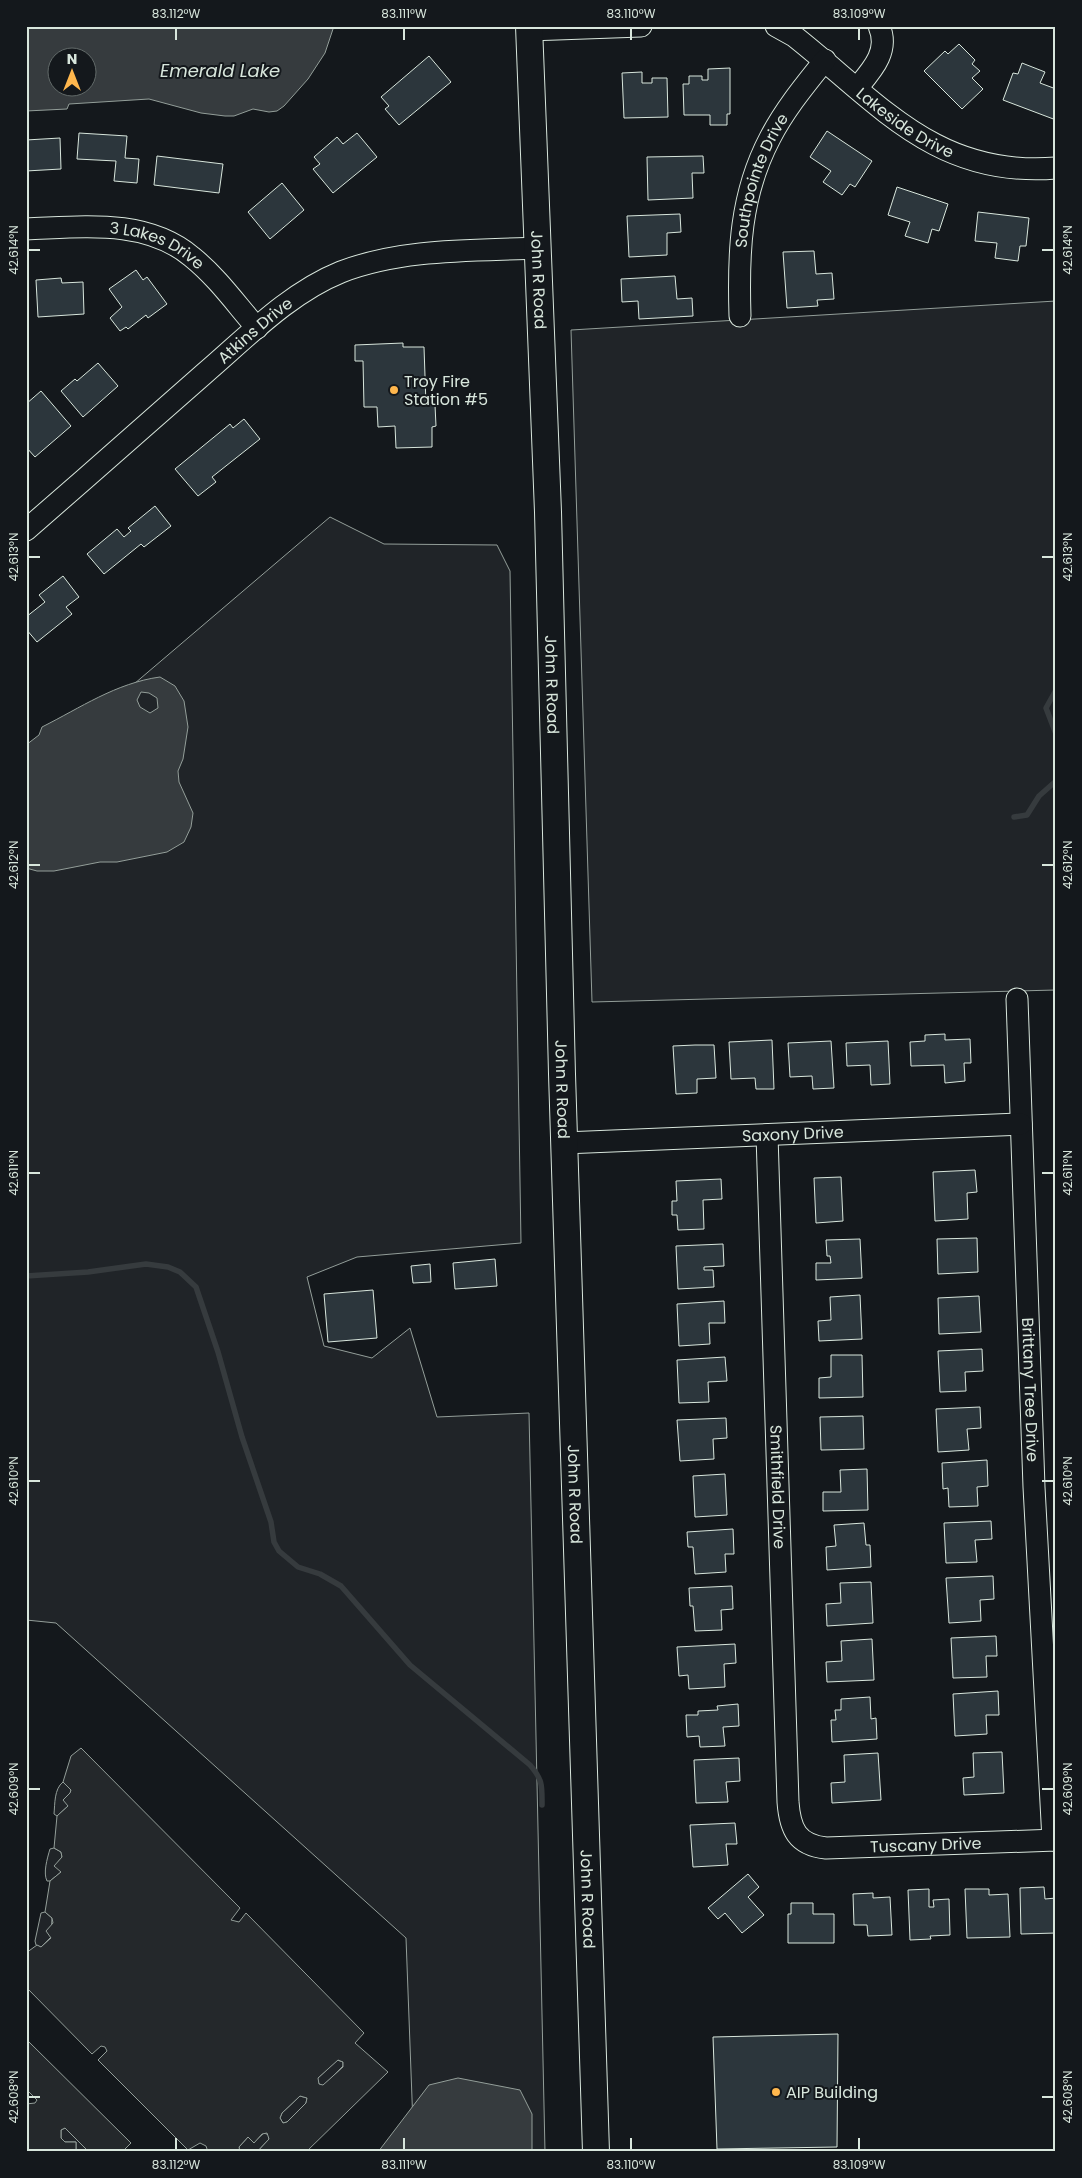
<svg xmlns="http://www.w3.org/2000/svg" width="1082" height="2178" viewBox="0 0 1082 2178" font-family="Poppins,sans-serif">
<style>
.green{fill:#202428;stroke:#939e99}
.parking{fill:#24282b;stroke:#939e99;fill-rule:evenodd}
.water{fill:#363b3e;stroke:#939e99;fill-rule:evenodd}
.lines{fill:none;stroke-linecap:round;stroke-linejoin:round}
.stream{stroke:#363b3e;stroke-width:5.5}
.building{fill:#2c363c;stroke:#d8e6dc}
.minor-casing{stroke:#d8e6dc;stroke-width:23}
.major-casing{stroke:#d8e6dc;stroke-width:28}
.minor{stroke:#14181c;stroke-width:21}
.major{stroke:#14181c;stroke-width:26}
.ticks{fill:none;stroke:#d8e6dc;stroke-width:2}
.poi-dot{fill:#ffb74d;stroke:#14181c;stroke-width:2}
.labels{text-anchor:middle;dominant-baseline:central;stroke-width:4;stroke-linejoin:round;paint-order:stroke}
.street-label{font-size:16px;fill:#d8e6dc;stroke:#14181c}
.poi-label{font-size:16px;fill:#d8e6dc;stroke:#14181c;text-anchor:start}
.water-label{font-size:18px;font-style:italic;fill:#d8e6dc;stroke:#14181c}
.neatline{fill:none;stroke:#d8e6dc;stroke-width:2}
.ticks-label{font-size:12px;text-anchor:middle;fill:#d8e6dc}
</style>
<rect width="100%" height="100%" fill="#14181c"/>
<path class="green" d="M1056 301V990L592 1002 571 330Z
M330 517 384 544 497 545 510 571 521 1243 357 1257 307 1277 324 1346 372 1358 410 1328 437 1417 529 1413 545 2152H414L406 1938 56 1623 26 1620V776Z
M63 1782 71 1790 68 1806 57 1816 54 1814C55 1804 54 1789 63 1782Z
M54 1848 61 1852 62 1857 58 1862 61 1872 50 1881H47C43 1873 47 1859 50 1849Z
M45 1912 52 1918 51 1937 41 1947 36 1945 35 1941 41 1913Z
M337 2060 343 2062V2066L323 2086 319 2084 317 2079Z
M300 2096 307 2098 306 2103 287 2122 283 2123 280 2118 282 2113Z
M65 2128 89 2152H76V2142H65L61 2138V2130Z
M264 2133 269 2135V2139L257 2152H240L239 2147 248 2137 254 2142Z"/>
<path class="parking" d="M81 1748 240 1908 231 1920 239 1922 246 1913 364 2033 355 2043 388 2072 306 2152H257L269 2139 267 2133 262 2134 254 2143 248 2137 239 2147 240 2152H208L206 2146 200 2143 188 2150 98 2060 107 2051 105 2047 101 2046 92 2054 26 1987V1953L37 1945 41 1947 51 1938 46 1931 53 1923 52 1918 45 1912 50 1881 61 1872 54 1866 62 1857 61 1852 54 1848 57 1816 68 1806 63 1800 70 1793 71 1790 63 1782 71 1756ZM338 2060 343 2062V2067L323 2085 319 2084 318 2078ZM300 2096 307 2098 306 2103 287 2122 283 2123 280 2118 282 2113Z
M26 2039 131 2143 122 2152H89L65 2128 61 2130V2138L65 2142H76V2152H26V2104L35 2103 37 2100 26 2089Z"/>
<path class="water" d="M26 26H334L325 53 308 79 284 106 277 111 269 112 253 109 234 116H225L201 113 149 99 69 104 67 109 26 111ZM58 58H88V88H58Z
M160 677 175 686 184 701 188 727 183 759 178 771 179 782 193 813 191 827 184 842 167 852 117 862H100L54 871H37L26 868V745L39 735 42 727C80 708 116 683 160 677ZM141 692 149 693 157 698 158 708 150 713 140 707 137 700Z
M458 2078 520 2090 532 2114V2152H378L429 2085Z"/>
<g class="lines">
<path class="stream" d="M1056 690 1046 708 1056 734
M1014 817 1027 815 1039 796 1056 781
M26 1276 88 1272 146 1264 168 1267 180 1272 196 1287 218 1352 242 1437 271 1522 274 1542 279 1551 298 1567 320 1574 341 1586 410 1665 530 1765C543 1780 542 1786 542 1805"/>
</g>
<path class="building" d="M959 44 975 60 972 64 980 71 972 78 983 89 962 109 924 71 945 51 948 54Z
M429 56 451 82 399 125 385 109 389 106 381 97Z
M1022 63 1045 72 1040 83 1056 89V120L1003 100 1013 73 1018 74Z
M730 68V114H727V125H710V115H684L683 84H689V76H702V80H708V69Z
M642 72V83H652V78H667L668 117 624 118 622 73Z
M827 131 872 161 855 187 850 184 842 195 823 182 831 171 810 157Z
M79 133 127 136 125 158 139 159 137 183 114 181 116 161 77 159Z
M357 133 377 157 333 193 313 169 320 164 314 157 337 137 343 144Z
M60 138 61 169 26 171V140Z
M157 156 223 164 219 193 154 185Z
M703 156 704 173H692L693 198 648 200 647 157Z
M282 183 304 210 270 239 248 212Z
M897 187 948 204 939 231 932 229 928 243 905 236 910 222 888 215Z
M978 212 1029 218 1026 246H1020L1018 261 995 258 997 243 975 241Z
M680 214 681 232 667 233V255L629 257 627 216Z
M814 251 816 274 832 273 834 299 817 300 818 306 787 308 783 252Z
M136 270 143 280 147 277 167 304 148 318 146 315 128 329 126 327 120 331 110 318 122 307 109 289Z
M675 276 677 299 692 298 693 316 639 319 638 301 622 302 621 279Z
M61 278 62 283 83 282 84 314 38 317 36 280Z
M403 343V347H424L426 405H435L436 426 432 427V447L396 448 395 426 378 427 377 407H364L363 361H355V345Z
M98 363 118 386 83 417 61 391 75 379 77 381Z
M41 391 71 426 35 457 26 447V404Z
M244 419 260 439 212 477 216 482 198 496 175 469 230 424 233 428Z
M155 506 171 526 144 547 141 544 104 574 87 554 117 529 124 537 131 531 128 528Z
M63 576 79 597 66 607 72 614 37 642 26 629V617L45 602 39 595Z
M945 1034V1040L970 1039 971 1063H964L965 1081 945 1083 944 1065 911 1066 910 1042 925 1041V1035Z
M772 1040 774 1089H756L755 1078 731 1079 729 1042Z
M831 1041 834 1088 813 1089 812 1076 790 1077 788 1043Z
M888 1041 890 1084 871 1085 870 1065 847 1066 846 1043Z
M695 1045H714L716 1078 697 1079V1093L676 1094 673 1046Z
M975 1170 977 1192 967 1193 968 1219 935 1221 933 1172Z
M841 1177 843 1221 816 1223 814 1178Z
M721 1179 722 1199 703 1200 704 1229 678 1230 677 1215H672V1201H677L676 1181Z
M977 1238 978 1272 938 1274 937 1239Z
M860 1239 862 1278 816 1280V1263H831L830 1256H827L826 1240Z
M723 1244 724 1266 704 1267V1270H713L714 1287 678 1289 676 1246Z
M495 1259 497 1286 455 1289 453 1263Z
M430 1264 431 1282 413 1283 411 1266Z
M373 1290 377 1338 328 1342 324 1294Z
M860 1295 862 1339 819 1341 818 1321 831 1320 830 1297Z
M979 1296 981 1332 939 1334 938 1298Z
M724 1301 725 1323H709L710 1344 679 1346 677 1304Z
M982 1349 983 1371 965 1372 966 1391 940 1392 938 1351Z
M831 1355H862L863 1397 819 1398V1378L831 1377Z
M725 1357 727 1381 708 1382 709 1402 679 1403 677 1360Z
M980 1407 981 1428 967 1429 969 1450 938 1452 936 1409Z
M863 1416 864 1449 821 1450 820 1417Z
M726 1418 727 1438 713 1439 714 1459 680 1461 677 1420Z
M987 1460 988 1486 977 1487 978 1506 949 1507 948 1488 943 1489 942 1463Z
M867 1469 868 1510 823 1511V1492H841L840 1470Z
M725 1474 727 1515 695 1517 693 1476Z
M991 1521 992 1539 975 1540 977 1562 946 1563 944 1523Z
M864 1523 866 1545H870L871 1567 827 1570 826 1547 836 1546 834 1525Z
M733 1529 734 1554H725L726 1572 695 1574 693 1547H688L687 1532Z
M993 1576 994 1599 980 1600 981 1621 949 1623 946 1578Z
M871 1582 873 1623 827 1626 826 1604 841 1603 840 1583Z
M732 1586 733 1609 721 1610 722 1630 695 1631 693 1606H690L689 1588Z
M996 1636 997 1656H986L987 1677 953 1678 951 1638Z
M872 1639 874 1680 827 1682 826 1662 842 1661 841 1641Z
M735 1644 736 1663 724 1664 725 1687 689 1689 688 1675 679 1676 677 1647Z
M998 1691 999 1715H986L987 1734 955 1736 953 1694Z
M870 1697 871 1719 876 1718 877 1739 832 1742 831 1720H836L835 1710H841V1699Z
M738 1704 739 1726 723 1727 725 1746 700 1747 699 1736 687 1737 686 1715H698V1711L718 1710 717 1706Z
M1002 1752 1004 1793 964 1795 963 1778 974 1777 973 1753Z
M878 1753 881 1800 832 1803 831 1783 845 1782 844 1755Z
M739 1758 740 1781 726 1782 728 1802 696 1803 694 1760Z
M735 1823 737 1844H726L728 1865 693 1867 690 1825Z
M748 1874 759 1887 748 1897 764 1915 742 1933 725 1913 718 1919 708 1908Z
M1044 1887 1045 1899 1056 1898V1933L1021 1934 1020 1888Z
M929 1889V1907H934L933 1900 949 1899 950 1935 930 1936 931 1939 910 1940 908 1890Z
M965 1889H989V1895L1008 1894 1010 1937 967 1938Z
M873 1893V1898L890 1897 892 1935 868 1936 867 1925H854L853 1894Z
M791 1903H813V1914H834V1943H788V1914H791Z
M838 2034 837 2147 717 2149 713 2037Z"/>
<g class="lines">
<g class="minor-casing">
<g id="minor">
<path id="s1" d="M776 26 794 36C879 103 936 178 1056 168"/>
<path d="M529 30 641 26"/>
<path d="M857 88C872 70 890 51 879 26"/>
<path id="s2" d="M26 229C82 227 146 218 192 257 217 277 236 304 257 328"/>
<path id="s3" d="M740 316C738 253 740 195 770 138 785 109 805 85 825 60"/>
<path id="s4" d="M26 530C86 478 146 425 205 373 247 337 289 293 341 272 403 248 474 251 539 248"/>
<path id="s5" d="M1017 999 1034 1487 1053 1840"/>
<path id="s6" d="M767 1135 788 1802C790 1829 797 1845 826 1848L1056 1840"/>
<path id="s7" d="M564 1143 1021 1124"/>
</g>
</g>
<g class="major-casing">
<g id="major">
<path id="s8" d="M529 26 548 512 562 1074 596 2152"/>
</g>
</g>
<use href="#minor" class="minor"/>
<use href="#major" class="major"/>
</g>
<path class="ticks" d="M176 28V40M404 28V40M631 28V40M859 28V40M28 250H40M1042 250H1054M28 557H40M1042 557H1054M28 865H40M1042 865H1054M28 1173H40M1042 1173H1054M28 1481H40M1042 1481H1054M28 1789H40M1042 1789H1054M28 2097H40M1042 2097H1054M176 2138V2150M404 2138V2150M631 2138V2150M859 2138V2150"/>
<g class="poi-dot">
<circle cx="394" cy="390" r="5"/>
<circle cx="776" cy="2092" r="5"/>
</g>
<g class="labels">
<g class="street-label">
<text stroke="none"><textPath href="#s1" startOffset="162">Lakeside Drive</textPath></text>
<text stroke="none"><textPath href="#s3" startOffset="139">Southpointe Drive</textPath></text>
<text stroke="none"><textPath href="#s2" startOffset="135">3 Lakes Drive</textPath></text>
<text stroke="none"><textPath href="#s8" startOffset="254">John R Road</textPath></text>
<text stroke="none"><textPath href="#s4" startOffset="304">Atkins Drive</textPath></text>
<text stroke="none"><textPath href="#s8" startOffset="659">John R Road</textPath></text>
<text stroke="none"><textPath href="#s8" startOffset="1064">John R Road</textPath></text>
<text stroke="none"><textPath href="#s7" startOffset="229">Saxony Drive</textPath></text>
<text stroke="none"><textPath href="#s5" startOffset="391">Brittany Tree Drive</textPath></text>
<text stroke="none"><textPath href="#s6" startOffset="352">Smithfield Drive</textPath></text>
<text stroke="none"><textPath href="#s8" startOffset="1469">John R Road</textPath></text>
<text stroke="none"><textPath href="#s6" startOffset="834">Tuscany Drive</textPath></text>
<text stroke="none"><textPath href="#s8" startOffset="1874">John R Road</textPath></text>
</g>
<g class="poi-label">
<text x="404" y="381">Troy Fire<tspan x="404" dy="18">Station #5</tspan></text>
<text x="786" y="2092">AIP Building</text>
</g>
<g class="water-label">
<text x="220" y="70">Emerald Lake</text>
</g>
</g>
<rect width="1082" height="2178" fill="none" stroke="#14181c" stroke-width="55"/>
<g transform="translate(72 72)"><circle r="24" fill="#14181c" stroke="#626a69"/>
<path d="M0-4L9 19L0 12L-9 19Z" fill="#ffb74d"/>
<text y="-8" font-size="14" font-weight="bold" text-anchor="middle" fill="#d8e6dc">N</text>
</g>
<rect x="28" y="28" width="1026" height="2122" class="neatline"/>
<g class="ticks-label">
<text x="176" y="18">83.112°W</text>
<text x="404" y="18">83.111°W</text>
<text x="631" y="18">83.110°W</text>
<text x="859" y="18">83.109°W</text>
<text transform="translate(14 250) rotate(-90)" y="4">42.614°N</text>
<text transform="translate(1068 250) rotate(-90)" y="4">42.614°N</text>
<text transform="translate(14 557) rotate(-90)" y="4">42.613°N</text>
<text transform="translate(1068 557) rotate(-90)" y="4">42.613°N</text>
<text transform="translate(14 865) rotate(-90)" y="4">42.612°N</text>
<text transform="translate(1068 865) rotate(-90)" y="4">42.612°N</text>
<text transform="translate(14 1173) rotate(-90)" y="4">42.611°N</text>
<text transform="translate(1068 1173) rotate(-90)" y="4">42.611°N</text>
<text transform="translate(14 1481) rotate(-90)" y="4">42.610°N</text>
<text transform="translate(1068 1481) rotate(-90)" y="4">42.610°N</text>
<text transform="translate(14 1789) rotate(-90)" y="4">42.609°N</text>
<text transform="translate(1068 1789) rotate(-90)" y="4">42.609°N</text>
<text transform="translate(14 2097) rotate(-90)" y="4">42.608°N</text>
<text transform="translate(1068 2097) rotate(-90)" y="4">42.608°N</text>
<text x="176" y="2169">83.112°W</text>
<text x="404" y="2169">83.111°W</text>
<text x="631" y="2169">83.110°W</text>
<text x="859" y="2169">83.109°W</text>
</g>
</svg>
